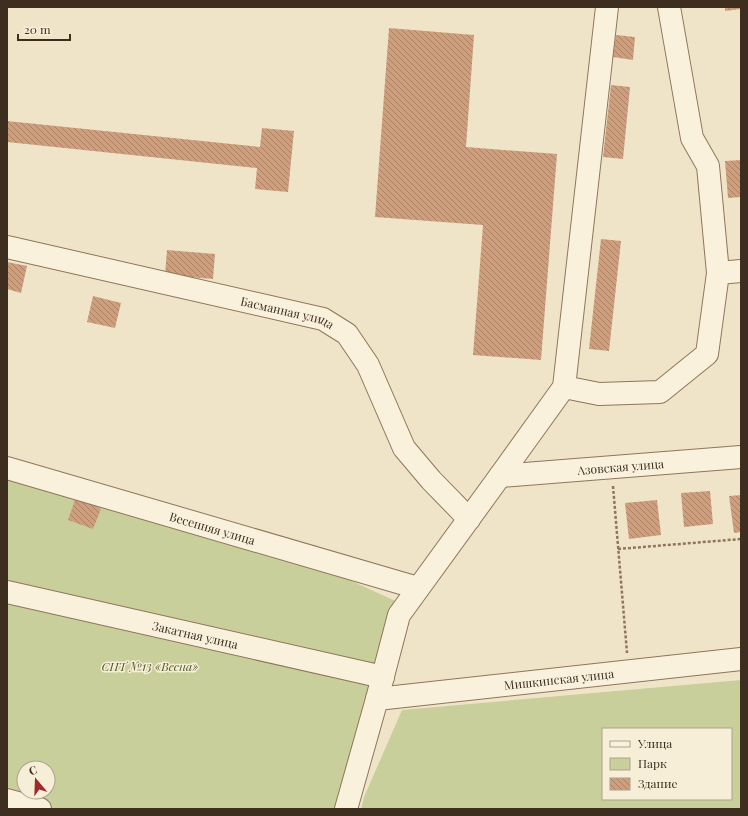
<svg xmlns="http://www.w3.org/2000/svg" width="748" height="816" viewBox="0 0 748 816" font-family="'Playfair Display',serif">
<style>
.green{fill:#c9cf9b;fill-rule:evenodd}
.building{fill:url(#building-back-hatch)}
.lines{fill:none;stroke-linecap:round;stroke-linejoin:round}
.minor-casing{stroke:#8d765c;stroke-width:24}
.path{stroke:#8d765c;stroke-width:2.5;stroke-dasharray:3 2;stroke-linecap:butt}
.minor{stroke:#faf1dc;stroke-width:22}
.labels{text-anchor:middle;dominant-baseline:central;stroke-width:3;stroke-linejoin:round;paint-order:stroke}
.street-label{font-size:12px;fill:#3d2e20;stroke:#f7eed8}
.park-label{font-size:12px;font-style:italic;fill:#4d5a26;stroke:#f7eed8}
</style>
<defs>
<pattern id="building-back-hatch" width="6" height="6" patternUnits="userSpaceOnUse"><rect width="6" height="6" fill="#cf9f7d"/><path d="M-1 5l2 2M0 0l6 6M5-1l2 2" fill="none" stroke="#a98266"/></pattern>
</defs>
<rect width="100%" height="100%" fill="#f0e4c8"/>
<path class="green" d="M7 477 330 571 404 605 343 809H7ZM24 768H48V792H24Z
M741 680V809H361L364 797 402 710ZM603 729H731V799H603Z"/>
<path class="building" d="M725 7H741V9L725 11Z
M389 28 474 35 466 147 557 154 541 360 473 355 483 225 375 217Z
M616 35 635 37 633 60 613 57Z
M611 85 630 87 623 159 603 157Z
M7 121 260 147 262 128 294 131 288 192 255 189 257 168 7 142Z
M741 160V197L728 198 725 161Z
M601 239 621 241 609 351 589 349Z
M167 250 215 254 213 279 165 275Z
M7 262 27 266 21 293 7 289Z
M93 296 121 303 115 328 87 322Z
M710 491 713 524 684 527 681 493Z
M77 494 95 501 94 505 101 509 93 529 68 520Z
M741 495V532L734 533 729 496Z
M657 500 661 535 629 539 625 503Z"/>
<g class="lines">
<g class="minor-casing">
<g id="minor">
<path id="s1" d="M7 247 323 319 347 334 368 365 404 448 431 480 469 519"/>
<path d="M718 273 741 271"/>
<path d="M564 387 599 394 660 392 707 354 718 273 708 166 692 138 669 7"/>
<path id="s2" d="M7 468 418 588"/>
<path id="s3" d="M500 476 741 457"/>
<path id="s4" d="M7 592 383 677"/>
<path id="s5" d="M377 699 741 659"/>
<path d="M7 800 40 809"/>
<path d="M346 809 377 699 399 615 500 476 564 387 607 7"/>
</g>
</g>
<path class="path" d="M613 486 627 653
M618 549 741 539"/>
<use href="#minor" class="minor"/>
</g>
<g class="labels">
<g class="street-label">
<text stroke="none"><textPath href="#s1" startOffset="288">Басманная улица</textPath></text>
<text stroke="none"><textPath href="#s3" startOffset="121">Азовская улица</textPath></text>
<text stroke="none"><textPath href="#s2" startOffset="214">Весенняя улица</textPath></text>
<text stroke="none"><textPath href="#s4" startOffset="193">Закатная улица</textPath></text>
<text stroke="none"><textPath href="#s5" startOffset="183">Мишкинская улица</textPath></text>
</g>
<g class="park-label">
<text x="150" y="666">СНТ №13 «Весна»</text>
</g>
</g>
<rect width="748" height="816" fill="none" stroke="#3d2e20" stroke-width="16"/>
<rect x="602" y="728" width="130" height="72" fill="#f7eed8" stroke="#ada18e"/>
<rect x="610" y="741" width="20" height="6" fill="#faf1dc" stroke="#ada18e"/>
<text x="638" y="748" font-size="12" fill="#3d2e20">Улица</text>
<rect x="610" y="758" width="20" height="12" fill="#c9cf9b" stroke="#ada18e"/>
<text x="638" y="768" font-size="12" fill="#3d2e20">Парк</text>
<rect x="610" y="778" width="20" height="12" fill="url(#building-back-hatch)" stroke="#ada18e"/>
<text x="638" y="788" font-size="12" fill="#3d2e20">Здание</text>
<g transform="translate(36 780) rotate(341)"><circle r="19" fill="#f7eed8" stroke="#ada18e"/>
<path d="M0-3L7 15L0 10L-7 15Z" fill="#9e2a2b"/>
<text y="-6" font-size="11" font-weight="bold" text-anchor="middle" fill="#3d2e20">С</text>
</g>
<path d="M18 34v6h52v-6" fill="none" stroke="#3d2e20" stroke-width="2"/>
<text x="24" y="34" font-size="12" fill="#3d2e20" stroke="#f7eed8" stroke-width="3" paint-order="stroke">20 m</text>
</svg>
